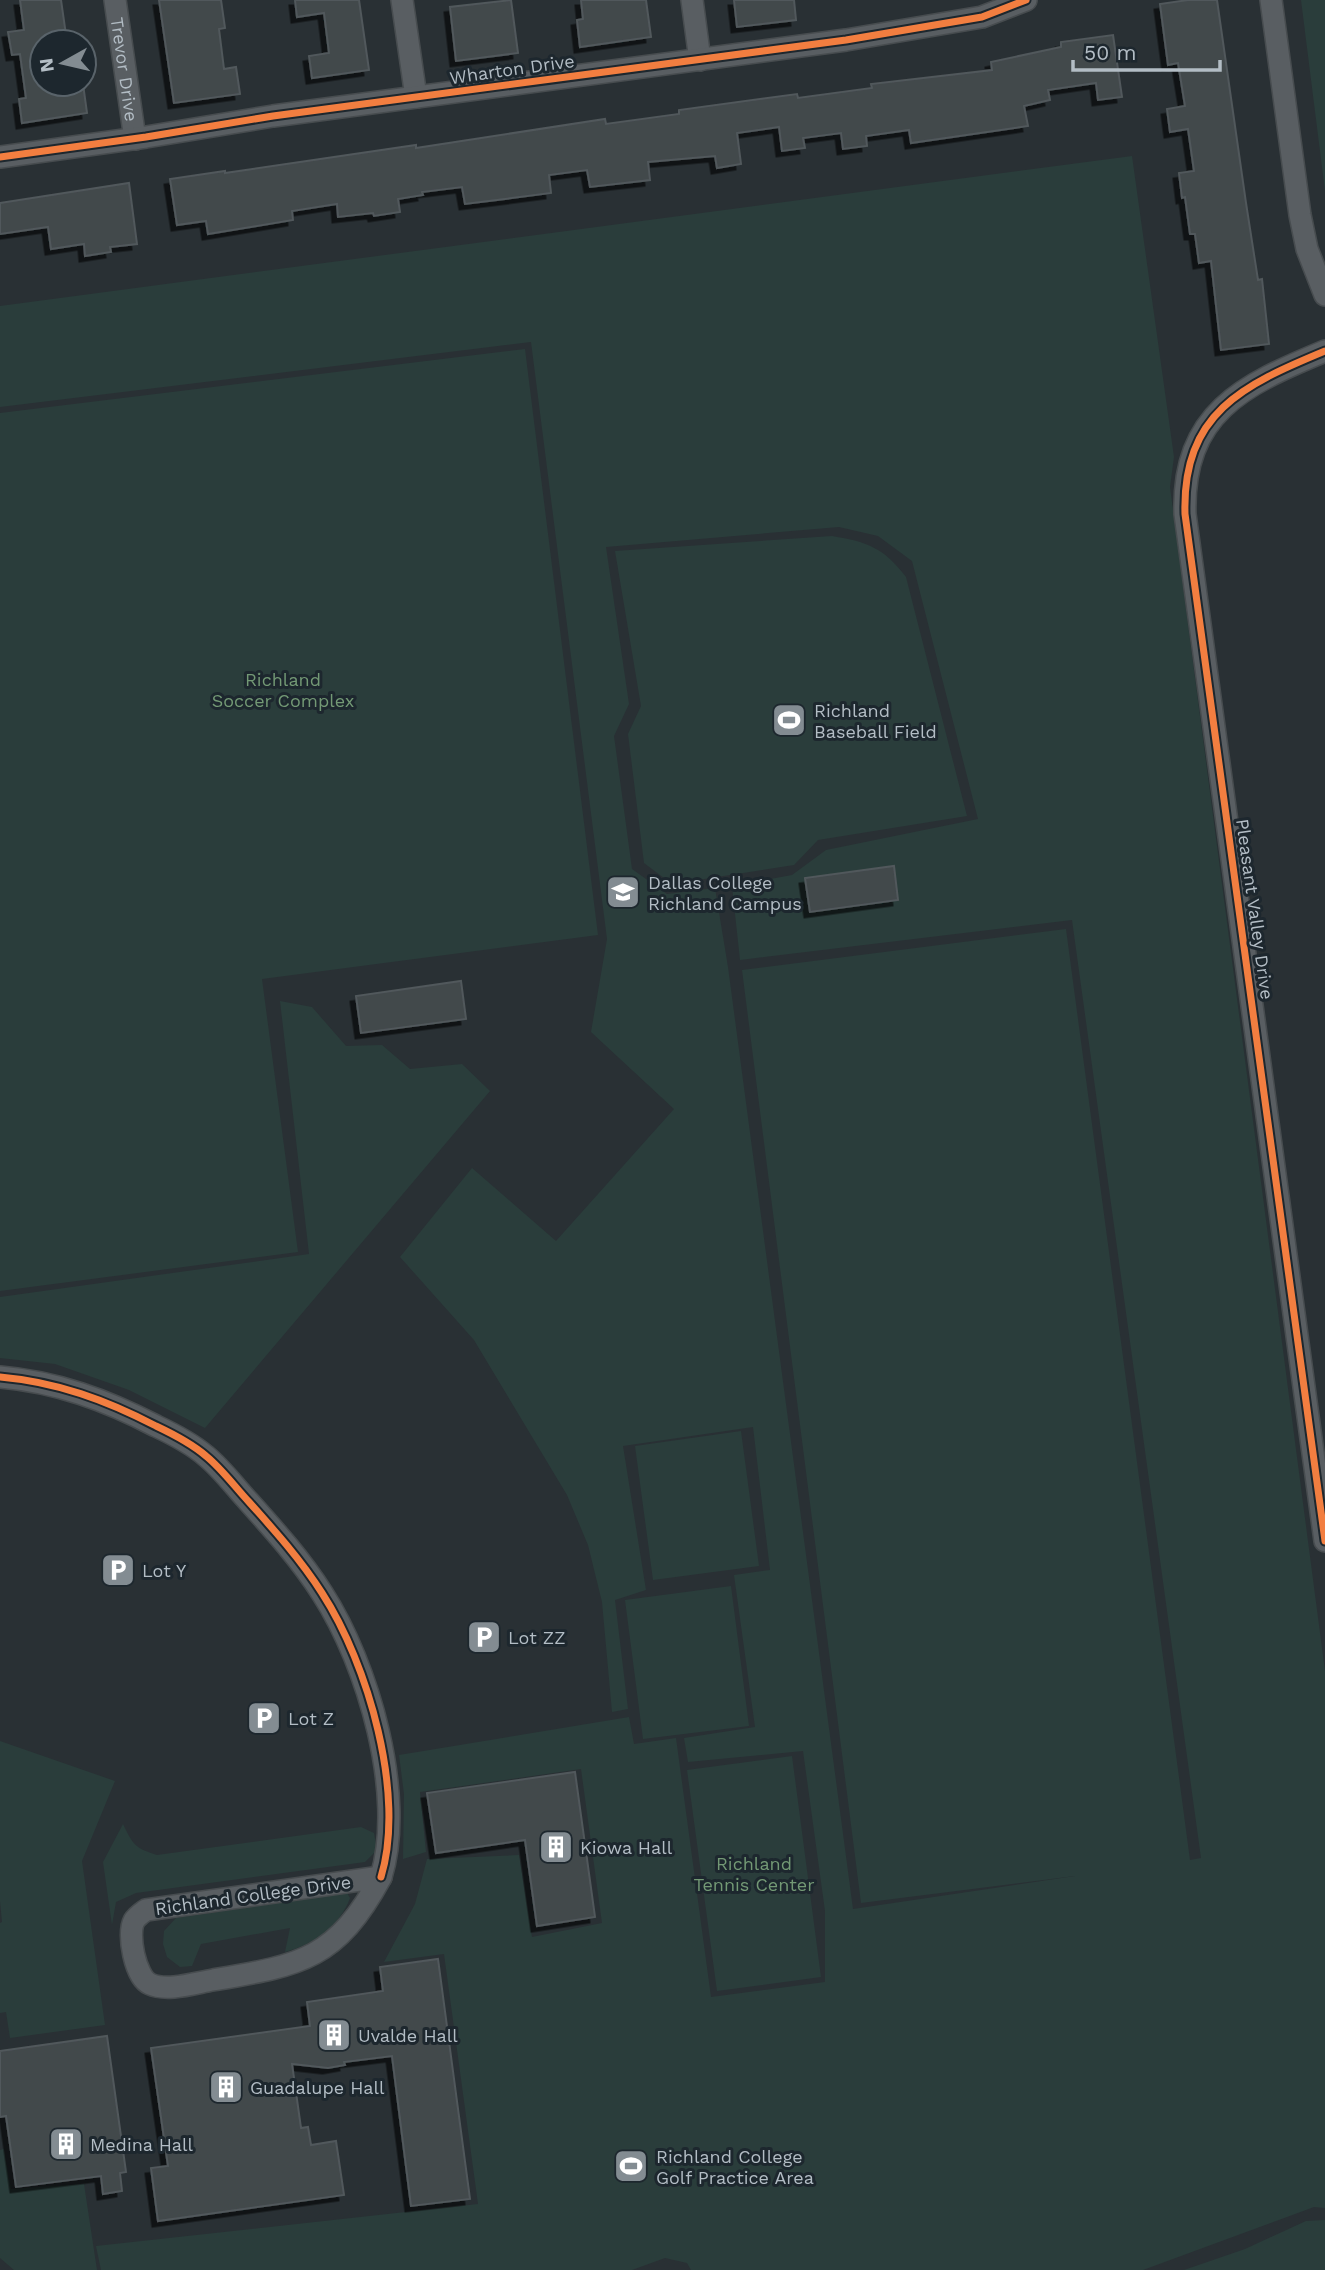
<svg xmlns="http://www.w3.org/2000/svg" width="1325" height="2270" viewBox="0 0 1325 2270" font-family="'Work Sans',sans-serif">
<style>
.green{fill:#2a3d3b;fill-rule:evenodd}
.building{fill:#42484c;stroke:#51585b;stroke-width:2;filter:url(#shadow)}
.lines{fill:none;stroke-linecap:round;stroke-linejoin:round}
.minor-casing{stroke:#474c4f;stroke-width:24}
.minor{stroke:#595e62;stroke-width:21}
.cycleway-casing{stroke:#1d272e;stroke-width:11}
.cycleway{stroke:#f27e40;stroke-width:7}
.labels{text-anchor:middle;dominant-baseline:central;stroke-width:6;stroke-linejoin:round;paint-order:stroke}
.street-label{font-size:18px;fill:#b3bdc5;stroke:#1d272e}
.park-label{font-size:18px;fill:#739975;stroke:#1d272e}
.poi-label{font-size:18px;fill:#b3bdc5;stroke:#1d272e;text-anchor:start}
</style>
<defs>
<filter id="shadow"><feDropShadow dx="-5.5" dy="5.5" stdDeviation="0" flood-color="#0009"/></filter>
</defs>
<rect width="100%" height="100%" fill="#293034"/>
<path class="green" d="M1301 0H1325V191Z
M1132 156 1174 457 1170 487 1325 1671V2208L1314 2207 1143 2270H691L687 2263 665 2258 632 2270H101L96 2246 478 2204 444 1954 384 1962 415 1904 427 1859 519 1855 532 1937 602 1923 581 1769 420 1792 426 1852 403 1859 404 1794 399 1755 629 1717 634 1744 676 1738 711 1997 825 1982V1911L803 1751 688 1762 684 1738 755 1727 734 1575 770 1570 753 1427 623 1446 646 1590 615 1600 628 1709 612 1712 602 1602 588 1545 567 1495 474 1340 400 1257 472 1168 556 1241 674 1109 591 1032 607 939 531 342 0 407V306ZM839 527 878 536 912 561 978 819 826 850 792 875 732 886 740 960 1072 920 1201 1858 1190 1860 1066 929 742 970 861 1903 1075 1876 853 1909 728 967 715 888 667 894 632 869 614 736 629 704 606 547Z
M525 349 598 935 262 979 298 1252 0 1291V413Z
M832 536C868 542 884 548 906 577L967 816 818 840 794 865 672 884 644 863 628 734 641 706 615 551Z
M280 1001 312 1007 346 1046 382 1045 410 1069 462 1064 490 1091 205 1428 129 1390 55 1364 0 1358V1297L309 1254Z
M741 1431 759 1566 653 1580 635 1446Z
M731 1586 749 1726 643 1739 625 1600Z
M0 1741 115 1781 82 1861 105 2025 10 2038 6 2012 0 2013V1923L2 1922 0 1901Z
M792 1756 821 1977 717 1991 687 1770Z
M123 1824C133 1845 135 1848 157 1855L361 1827 374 1833 377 1850 365 1862 136 1893 116 1902 112 1925 103 1862Z
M347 1893 350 1898C340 1926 313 1945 285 1952L290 1928 201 1944 192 1966 180 1967 167 1957 163 1944 164 1931 176 1918Z
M4 2149 11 2189 84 2184 97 2270H14L0 2258V2150Z
M1325 2220V2270H1184L1245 2249 1306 2221Z"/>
<path class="building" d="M20 0H61L67 42H42V84H83L87 113 22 123 19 99 26 98 20 54 12 55 8 32 24 30Z
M159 0H221L225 28 219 29 224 69 236 67 240 94 174 103Z
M295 0H359L369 70 312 78 309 56 329 53 324 13 297 17Z
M511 0 518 53 456 61 450 7Z
M581 0H646L651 37 580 47 577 20 583 19Z
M734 0H794L796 20 737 27Z
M1188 0H1217L1246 203 1258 280 1262 279 1269 344 1221 350 1211 261 1199 263 1195 234H1190L1185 197 1182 198 1179 173 1194 171 1188 129 1170 132 1167 109 1185 106 1178 63 1168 65 1160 4Z
M1113 35 1122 97 1098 100 1096 83 1048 90 1050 100 1024 106 1028 126 911 143 909 130 866 136 867 146 843 149 841 133 803 138 805 148 782 151 779 127 737 133 741 164 717 168 715 156 648 162 650 180 590 187 587 170 549 175 551 193 497 200 465 204 462 187 422 192 423 195 398 199 400 212 374 216 373 213 338 217 337 204 292 211 293 220 208 234 206 221 177 225 170 179 225 171V173L416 145V148L605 119 606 124 679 114V110L797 94 798 98 872 88 871 84 992 70 991 62 1061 47V42Z
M129 183 137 244 110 247 111 252 85 256 84 244 51 249 48 227 0 234V203Z
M894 866 898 900 810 912 805 878Z
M461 981 466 1019 361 1033 356 996Z
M575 1772 595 1917 537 1926 525 1840 436 1853 427 1793Z
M438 1959 470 2199 411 2206 392 2056 344 2062 345 2065 328 2068 292 2064 301 2128 308 2127 311 2145 336 2141 344 2195 158 2221 151 2168 168 2166 151 2048 310 2026 307 2002 383 1991 380 1967Z
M107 2036 126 2172 120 2173 122 2191 103 2194 101 2176 16 2187 6 2116 0 2117V2051Z"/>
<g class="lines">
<g class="minor-casing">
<g id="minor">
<path id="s1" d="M115 0 135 139"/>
<path d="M402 0 416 97"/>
<path d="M692 0 700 60"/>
<path d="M1271 0 1300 215 1307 249 1325 295"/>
<path d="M0 157 146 137 273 116 846 40 982 17 1026 0"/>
<path d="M1325 351C1243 385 1182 413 1185 514L1325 1541"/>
<path d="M0 1377C57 1382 106 1400 156 1426 173 1434 191 1443 206 1456 222 1469 235 1487 249 1502 275 1531 301 1560 322 1593 368 1664 406 1795 381 1877"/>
<path d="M381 1877C336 1960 301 1965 213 1980 195 1983 167 1992 150 1984 135 1977 127 1934 134 1921 137 1916 142 1913 146 1910Z"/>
</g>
</g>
<use href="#minor" class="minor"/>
<g class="cycleway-casing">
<path id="cycleway" d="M0 157 146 137 273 116 846 40 982 17 1026 0
M1325 351C1243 385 1182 413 1185 514L1325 1541
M0 1377C57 1382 106 1400 156 1426 173 1434 191 1443 206 1456 222 1469 235 1487 249 1502 275 1531 301 1560 322 1593 368 1664 406 1795 381 1877"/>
</g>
<use href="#cycleway" class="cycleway"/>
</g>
<defs>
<g id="stadium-square" transform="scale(1.75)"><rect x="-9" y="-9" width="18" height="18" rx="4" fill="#838c92" stroke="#1d272e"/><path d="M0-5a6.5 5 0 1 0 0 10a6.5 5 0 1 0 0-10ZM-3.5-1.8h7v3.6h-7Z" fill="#fff"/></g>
<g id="university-square" transform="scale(1.75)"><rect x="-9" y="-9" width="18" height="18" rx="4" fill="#838c92" stroke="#1d272e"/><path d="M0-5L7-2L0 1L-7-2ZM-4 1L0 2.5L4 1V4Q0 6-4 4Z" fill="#fff"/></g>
<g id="parking-square" transform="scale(1.75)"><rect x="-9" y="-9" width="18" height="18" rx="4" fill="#838c92" stroke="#1d272e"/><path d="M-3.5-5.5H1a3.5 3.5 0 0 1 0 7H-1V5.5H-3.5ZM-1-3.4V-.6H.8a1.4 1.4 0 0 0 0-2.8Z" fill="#fff"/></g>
<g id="building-square" transform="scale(1.75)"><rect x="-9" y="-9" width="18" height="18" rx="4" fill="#838c92" stroke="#1d272e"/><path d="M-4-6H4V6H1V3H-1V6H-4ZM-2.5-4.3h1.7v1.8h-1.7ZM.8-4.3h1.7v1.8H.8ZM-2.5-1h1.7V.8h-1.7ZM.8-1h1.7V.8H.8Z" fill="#fff"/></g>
</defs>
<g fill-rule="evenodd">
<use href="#stadium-square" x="789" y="720"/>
<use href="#university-square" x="623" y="892"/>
<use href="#parking-square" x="118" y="1570"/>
<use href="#parking-square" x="484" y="1637"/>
<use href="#parking-square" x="264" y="1718"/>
<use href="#building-square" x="556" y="1847"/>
<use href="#building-square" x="334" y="2035"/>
<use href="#building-square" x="226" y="2087"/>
<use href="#building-square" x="66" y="2144"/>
<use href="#stadium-square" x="631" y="2166"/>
</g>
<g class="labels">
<g class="street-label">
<text stroke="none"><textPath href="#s1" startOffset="70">Trevor Drive</textPath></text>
<text transform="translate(512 69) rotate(-8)">Wharton Drive</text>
<text transform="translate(1255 909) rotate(82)">Pleasant Valley Drive</text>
<text transform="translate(253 1895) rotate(-8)">Richland College Drive</text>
</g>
<g class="park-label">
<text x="283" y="679">Richland<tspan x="283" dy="21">Soccer Complex</tspan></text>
<text x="754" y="1863">Richland<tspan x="754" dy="21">Tennis Center</tspan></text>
</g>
<g class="poi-label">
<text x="814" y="710">Richland<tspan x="814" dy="21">Baseball Field</tspan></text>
<text x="648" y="882">Dallas College<tspan x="648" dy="21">Richland Campus</tspan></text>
<text x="142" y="1570">Lot Y</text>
<text x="508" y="1637">Lot ZZ</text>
<text x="288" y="1718">Lot Z</text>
<text x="580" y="1847">Kiowa Hall</text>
<text x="358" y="2035">Uvalde Hall</text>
<text x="250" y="2087">Guadalupe Hall</text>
<text x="90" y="2144">Medina Hall</text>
<text x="656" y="2156">Richland College<tspan x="656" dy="21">Golf Practice Area</tspan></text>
</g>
</g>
<g transform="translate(63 63) rotate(262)"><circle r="33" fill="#1d272e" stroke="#59636a" stroke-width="2"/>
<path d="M0-5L12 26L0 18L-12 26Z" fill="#838c92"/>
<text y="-10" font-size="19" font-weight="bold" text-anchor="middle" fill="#b3bdc5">N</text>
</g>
<path d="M1073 60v10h147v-10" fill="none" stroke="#b3bdc5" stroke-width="3.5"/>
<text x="1084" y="60" font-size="21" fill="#b3bdc5" stroke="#1d272e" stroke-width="5" paint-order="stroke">50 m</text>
</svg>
